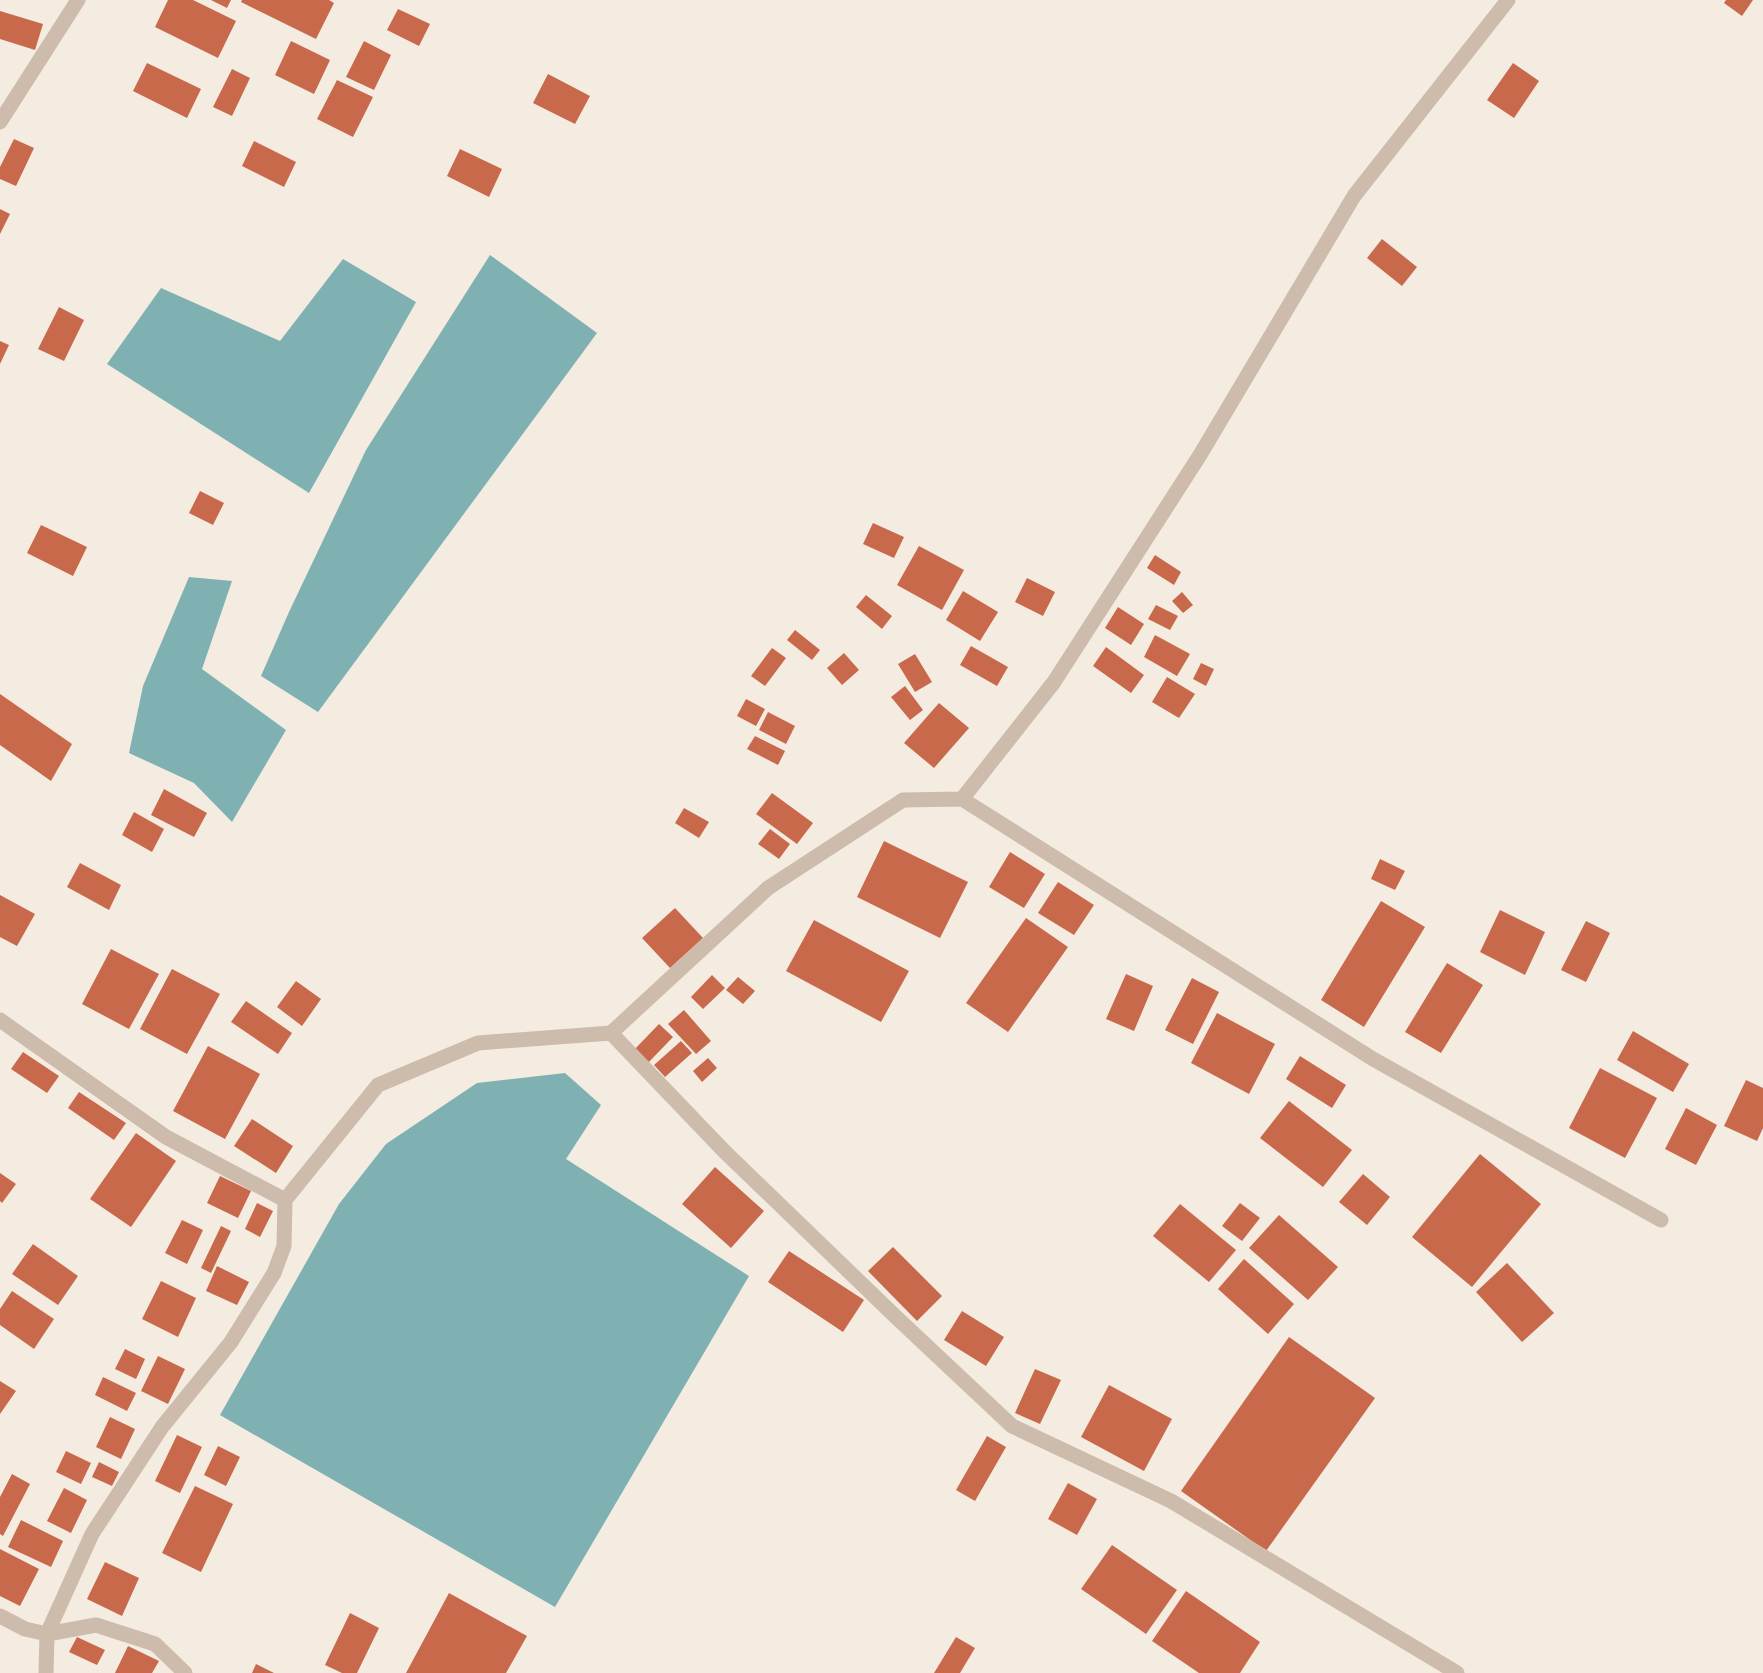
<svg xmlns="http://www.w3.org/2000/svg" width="1763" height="1673" viewBox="0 0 1763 1673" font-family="'Fira Sans',sans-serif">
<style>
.water{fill:#7fb0b2}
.building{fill:#c8694b}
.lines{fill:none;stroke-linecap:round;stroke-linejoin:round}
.street{stroke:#cdbbac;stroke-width:15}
</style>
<rect width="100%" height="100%" fill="#f4ebe1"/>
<path class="water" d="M490 255 597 333 318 712 261 676 289 612 366 450Z
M343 259 416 302 309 493 107 364 161 288 280 341Z
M189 577 232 581 202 669 286 730 232 822 194 783 129 753 143 686Z
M565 1073 601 1105 566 1159 749 1276 555 1607 220 1415 339 1204 386 1144 477 1083Z"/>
<path class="building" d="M168 0H193L236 21 218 58 155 27Z
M211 0H231L227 8Z
M242 0H329L334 3 316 39 241 2Z
M1726 0H1753L1742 16 1724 3Z
M398 9 430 24 419 46 387 30Z
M0 11 43 24 35 50 0 39Z
M291 41 330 60 314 94 275 75Z
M364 41 391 55 374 90 346 77Z
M147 63 201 89 187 118 133 91Z
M1513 63 1539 81 1514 118 1487 100Z
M232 69 250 78 232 116 213 107Z
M548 74 590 96 575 124 533 103Z
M337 80 373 97 353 137 317 119Z
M14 139 34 148 16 186 0 179V167Z
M254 141 296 162 284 187 242 166Z
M460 149 502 169 489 197 447 176Z
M0 209 10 214 0 234Z
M1382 239 1417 267 1402 286 1367 258Z
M59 307 84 320 64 361 38 349Z
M0 341 9 345 0 364Z
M200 491 224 503 213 525 189 513Z
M873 523 904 537 894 558 863 544Z
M41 525 87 547 73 576 27 553Z
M919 546 964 570 942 610 897 585Z
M1155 555 1181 572 1174 585 1147 568Z
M1027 578 1055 592 1043 616 1015 602Z
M963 591 998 612 980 641 946 620Z
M1182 592 1193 605 1183 613 1172 601Z
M866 595 892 616 882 629 856 607Z
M1156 605 1178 616 1170 630 1148 619Z
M1118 607 1144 624 1131 645 1105 628Z
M795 630 820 650 812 660 787 640Z
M1155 635 1190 654 1177 676 1144 657Z
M971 646 1008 667 997 686 960 665Z
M1106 647 1144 675 1131 693 1093 666Z
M772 648 786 658 765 686 751 676Z
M844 653 859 670 842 685 827 668Z
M915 654 932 682 915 692 898 664Z
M1201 663 1214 669 1206 686 1193 679Z
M1167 677 1195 694 1179 718 1152 702Z
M905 686 923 710 910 720 891 697Z
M0 694 72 744 51 781 0 745Z
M746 699 765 709 756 726 737 716Z
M939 703 969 728 934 768 904 743Z
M768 712 795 726 786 744 759 730Z
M755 736 785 751 778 765 747 749Z
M164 789 207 813 194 837 151 815Z
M772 793 813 823 797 844 756 814Z
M684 808 709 822 699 838 675 823Z
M134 812 164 829 152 852 122 835Z
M770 829 790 844 779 859 758 844Z
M884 841 968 882 940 938 857 897Z
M1010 852 1045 874 1024 908 989 887Z
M1380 859 1405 871 1395 890 1371 879Z
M80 863 121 885 109 910 67 887Z
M1058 882 1094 905 1074 935 1038 913Z
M0 895 35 914 17 946 0 937Z
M1381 901 1425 927 1364 1027 1321 1000Z
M675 908 703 938 670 968 642 938Z
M1500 910 1545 932 1525 975 1480 952Z
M1026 918 1068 947 1008 1032 966 1003Z
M814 920 909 971 881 1022 786 971Z
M1586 921 1610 933 1586 982 1561 970Z
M111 949 159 974 129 1029 82 1004Z
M1447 963 1483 985 1441 1053 1405 1032Z
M172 969 220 994 187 1054 140 1029Z
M1126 974 1153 986 1134 1031 1106 1019Z
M712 975 725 988 703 1009 691 997Z
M738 977 755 991 743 1004 726 990Z
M1192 978 1219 992 1193 1044 1165 1030Z
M296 981 321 999 302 1026 277 1007Z
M246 1001 292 1033 278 1054 231 1022Z
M684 1010 711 1041 696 1054 668 1024Z
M1217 1013 1275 1044 1249 1094 1191 1063Z
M659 1024 673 1037 647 1064 634 1050Z
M1633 1031 1689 1064 1673 1092 1617 1060Z
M681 1041 692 1053 665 1077 654 1065Z
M208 1046 260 1074 225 1139 173 1111Z
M23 1052 59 1076 47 1093 11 1069Z
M1300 1056 1346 1085 1332 1108 1286 1079Z
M708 1058 717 1068 702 1082 693 1071Z
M1600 1068 1657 1098 1625 1158 1569 1128Z
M1746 1080 1763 1088V1128L1757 1141 1724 1126Z
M79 1092 126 1123 114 1140 68 1108Z
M1289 1101 1352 1150 1323 1187 1260 1138Z
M1686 1108 1717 1125 1696 1165 1665 1149Z
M252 1119 293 1146 276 1173 234 1146Z
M136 1133 176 1161 131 1227 90 1199Z
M1480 1154 1541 1204 1472 1287 1412 1237Z
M715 1167 764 1211 731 1248 682 1204Z
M0 1173 16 1184 2 1203 0 1201Z
M1363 1174 1390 1197 1367 1225 1339 1202Z
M220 1176 251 1191 238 1218 207 1203Z
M257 1203 273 1211 260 1237 245 1229Z
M1240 1203 1260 1218 1242 1241 1222 1226Z
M1180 1204 1236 1250 1209 1282 1153 1236Z
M1279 1215 1338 1267 1308 1300 1249 1248Z
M182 1220 203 1230 187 1264 165 1253Z
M221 1226 231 1231 211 1273 201 1268Z
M33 1244 78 1276 58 1305 12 1274Z
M893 1247 942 1296 917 1321 868 1271Z
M789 1251 864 1300 843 1332 768 1282Z
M1244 1259 1294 1304 1268 1334 1218 1289Z
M1507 1263 1554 1313 1522 1342 1476 1292Z
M217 1266 249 1282 237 1305 206 1291Z
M161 1281 196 1298 178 1337 142 1319Z
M12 1291 54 1319 34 1349 0 1325V1309Z
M962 1311 1004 1337 986 1366 944 1340Z
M1289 1337 1375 1398 1266 1551 1181 1491Z
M125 1349 145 1359 136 1379 115 1369Z
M158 1356 185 1369 168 1404 141 1391Z
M1035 1369 1061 1380 1040 1424 1015 1413Z
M103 1377 136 1393 127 1411 95 1395Z
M0 1381 16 1391 0 1414Z
M1109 1385 1172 1419 1144 1471 1081 1437Z
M110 1417 135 1429 121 1459 96 1447Z
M177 1435 202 1447 180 1493 155 1481Z
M987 1436 1006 1447 975 1501 956 1490Z
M218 1446 240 1457 226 1486 204 1475Z
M66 1451 91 1463 81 1484 56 1472Z
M99 1462 119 1472 112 1486 92 1477Z
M12 1474 30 1484 3 1536 0 1534V1497Z
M1068 1483 1097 1499 1077 1535 1048 1519Z
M195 1486 233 1504 201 1572 162 1553Z
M64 1488 87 1500 71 1533 47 1521Z
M21 1520 63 1541 51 1567 8 1547Z
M1112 1545 1177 1590 1146 1634 1081 1589Z
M0 1549 39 1569 20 1606 0 1596Z
M105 1562 139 1578 122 1616 87 1599Z
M1186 1591 1260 1642 1240 1673H1199L1152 1641Z
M449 1593 527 1636 506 1673H406Z
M350 1613 379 1628 357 1673H342L325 1665Z
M77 1637 105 1650 97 1665 69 1652Z
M956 1637 975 1648 960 1673H934Z
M128 1646 159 1661 152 1673H115Z
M256 1664 274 1673H252Z"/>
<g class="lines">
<path class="street" d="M0 122 78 0
M962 799 1373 1059 1661 1220
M0 1020 166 1137 285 1200
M611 1033 724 1151 896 1317 1012 1426 1171 1501 1457 1673
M0 1616 25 1629 47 1634 96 1625 155 1644 185 1673
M46 1673 47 1634 92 1534 162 1427 231 1342 274 1273 284 1246 285 1200 378 1085 478 1043 611 1033 768 888 903 800 962 799 1054 682 1200 455 1354 196 1508 0"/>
</g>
</svg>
